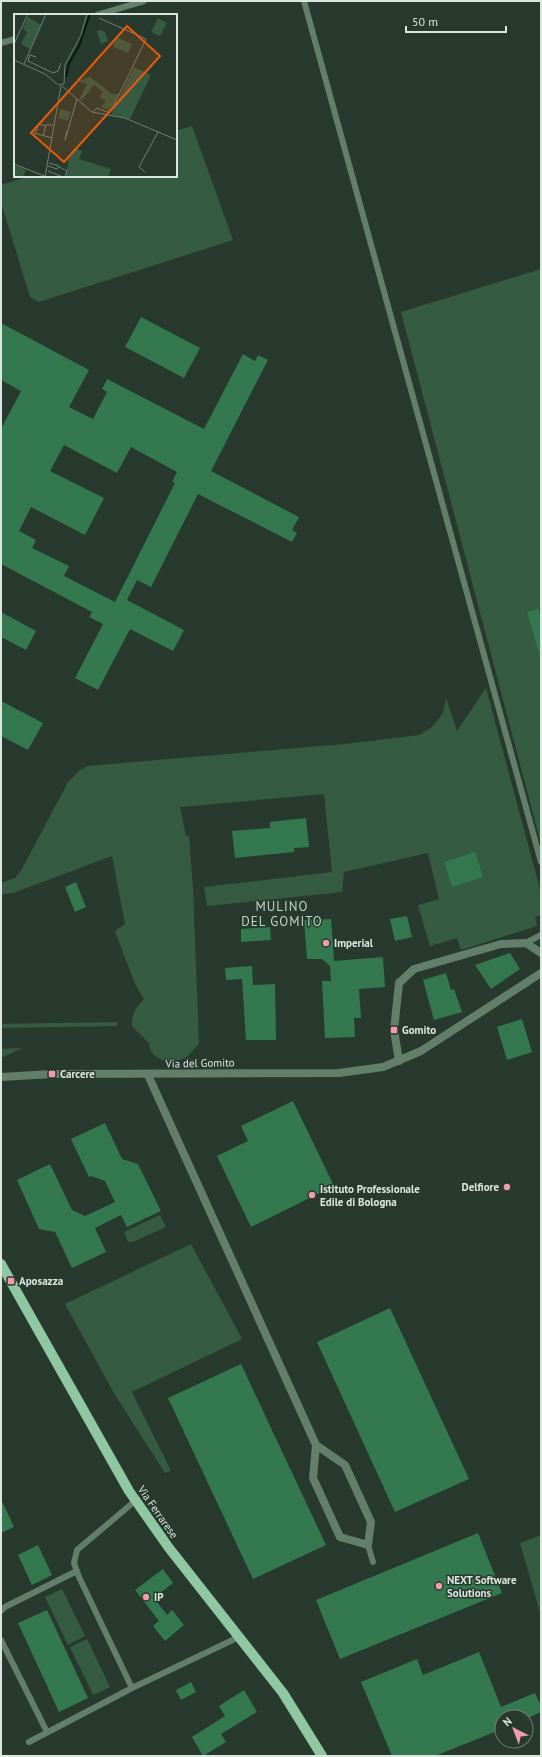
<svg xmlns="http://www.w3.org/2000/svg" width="542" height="1757" viewBox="0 0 542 1757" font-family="'PT Sans',sans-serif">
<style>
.green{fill:#365b43}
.building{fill:#33784f;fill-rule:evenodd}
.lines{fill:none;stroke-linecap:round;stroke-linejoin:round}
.service{stroke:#637f6c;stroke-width:6}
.minor{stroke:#637f6c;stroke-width:8}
.tertiary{stroke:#637f6c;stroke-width:8}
.primary{stroke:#8ec7a1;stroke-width:10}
.poi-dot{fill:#f29aae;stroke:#283a2e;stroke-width:1.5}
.labels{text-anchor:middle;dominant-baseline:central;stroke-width:3;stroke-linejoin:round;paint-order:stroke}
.poi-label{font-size:11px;font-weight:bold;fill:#dbe6df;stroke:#283a2e;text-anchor:start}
.street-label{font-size:11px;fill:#dbe6df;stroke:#283a2e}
.quarter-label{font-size:13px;letter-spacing:1px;fill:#c1d6c7;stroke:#283a2e}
.inset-river{fill:none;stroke:#00200c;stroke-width:2}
.inset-road{fill:none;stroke:#707f75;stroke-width:1}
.view{fill:#e8590c;fill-opacity:0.15;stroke:#e8590c;stroke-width:2}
.inset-edge{fill:none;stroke:#dbe6df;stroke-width:2}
</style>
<rect width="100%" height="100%" fill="#283a2e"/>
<path class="green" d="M192 126 233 240 39 302 30 297 1 202V185L30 176H176V131Z
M541 269V844L401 312Z
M486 688 541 893V915L535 917 537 926 461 950 457 938 430 946 418 905 439 899 428 853 344 872 342 892 207 906 204 887 332 872 324 794 180 807 186 836H189L193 887 199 1044C194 1048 188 1058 183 1059 168 1064 150 1060 149 1043L132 1026C131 1016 136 1007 144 999L135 984 115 931 125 924 112 856 16 892 1 895V883L15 878 22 869 68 782 80 770 88 766 345 744 420 735 433 726 443 713 446 698 457 731Z
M117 1022V1026L1 1028V1024Z
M22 1048 1 1058V1049Z
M160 1215 166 1227 133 1242H128L124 1232Z
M191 1244 242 1339 132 1392 171 1471 165 1473 115 1395 65 1304Z
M541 1535V1616L520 1543Z
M62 1589 85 1636 68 1645 45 1597Z
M87 1639 110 1687 93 1695 70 1647Z"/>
<path class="building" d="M141 317 200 348 184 378 125 347Z
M1 323 89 370 69 407 93 419 107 392 102 389 107 379 204 429 243 354 255 361 258 355 268 360 211 471 299 517 292 530 297 533 292 542 198 494 151 587 137 580 127 600 184 630 173 651 130 629 98 690 75 678 103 624 89 617 92 612 1 564V429L21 391 1 380ZM64 445 117 473 131 447 177 472 172 482 175 483 115 602 64 576 69 566 32 548 36 540 19 531 31 507 85 535 104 498 50 471Z
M538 609 541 618V650H538L527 612Z
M1 612 36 631 26 650 1 637Z
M1 701 43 723 28 750 1 736Z
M306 818 309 847 294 848V852L235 858 232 831 270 828V822Z
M475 852 483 877 452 887 444 862Z
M76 882 86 907 75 912 65 887Z
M407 916 412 937 395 941 390 919Z
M331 919 334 961 383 957 385 987 359 989 361 1018H354L355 1037 325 1038 322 981H331L330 966 322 959H307L304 920Z
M270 927 271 940 241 942V929Z
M510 953 520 969 491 989 475 965Z
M252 966 253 985 275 984 276 1040H246L242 979 226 980 225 968Z
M446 973 451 990 454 989 462 1012 434 1020 423 980Z
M522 1019 532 1052 507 1060 497 1027Z
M293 1101 334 1186 251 1227 217 1156 248 1141 241 1126Z
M105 1123 122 1159 138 1164 161 1211 127 1227 121 1215 95 1228 106 1252 72 1268 55 1232 39 1229 17 1180 50 1164 72 1210 85 1216 115 1202 105 1181 91 1176 89 1177 71 1139Z
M390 1308 469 1479 395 1512 317 1342Z
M241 1364 326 1545 253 1579 168 1398Z
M1 1499 14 1527 1 1533Z
M478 1533 502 1593 340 1659 316 1600Z
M38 1545 52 1575 32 1585 18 1555Z
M163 1569 173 1583 154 1598 167 1615 172 1610 184 1625 165 1641 153 1626 159 1621 135 1590Z
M47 1610 88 1698 59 1712 18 1623Z
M479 1652 501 1707 535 1693 541 1706V1712L530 1717H502V1729L435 1756H392L361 1682 417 1659 423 1675Z
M191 1682 196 1692 181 1700 176 1690Z
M244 1690 257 1712 221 1734 226 1742 203 1756 192 1737 225 1716 219 1706Z"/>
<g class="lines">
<path class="service" d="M304 1 541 862
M97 15 144 1
M1 43 15 39
M526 943 541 935
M368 1545 373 1562
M1 1611 5 1607 77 1571
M1 1640 47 1732
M132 1688 79 1577 74 1563 77 1550 135 1501
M29 1742 132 1688 239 1637"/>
<path class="minor" d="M399 1061 394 1030 399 983 414 969 501 944 526 943 541 953
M148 1075 316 1445 313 1478 340 1537 368 1545 371 1522 345 1465 316 1445"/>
<path class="tertiary" d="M1 1077 52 1074 339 1073 383 1067 421 1051 541 973"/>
<path class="primary" d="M1 1264 129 1491 169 1548 283 1693 322 1756"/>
</g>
<g class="poi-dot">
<circle cx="326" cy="943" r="4"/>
<rect x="390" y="1026" width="8" height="8" rx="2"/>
<rect x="48" y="1070" width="8" height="8" rx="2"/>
<circle cx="507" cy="1187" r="4"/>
<circle cx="312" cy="1195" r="4"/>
<rect x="7" y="1277" width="8" height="8" rx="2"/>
<circle cx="439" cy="1586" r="4"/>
<circle cx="146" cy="1597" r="4"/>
</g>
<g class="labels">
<g class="poi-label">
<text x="334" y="943">Imperial</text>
<text x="402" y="1030">Gomito</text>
<text x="60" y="1074">Carcere</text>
<text x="499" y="1187" text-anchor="end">Delfiore</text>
<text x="320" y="1189">Istituto Professionale<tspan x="320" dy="13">Edile di Bologna</tspan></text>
<text x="19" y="1281">Aposazza</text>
<text x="447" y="1580">NEXT Software<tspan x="447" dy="13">Solutions</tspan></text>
<text x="154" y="1597">IP</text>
</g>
<g class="street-label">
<text transform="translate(200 1063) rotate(-1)">Via del Gomito</text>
<text transform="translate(158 1512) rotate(55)">Via Ferrarese</text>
</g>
<g class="quarter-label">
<text x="282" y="906">MULINO<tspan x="282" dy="15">DEL GOMITO</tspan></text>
</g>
</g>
<g transform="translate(14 14)">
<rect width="163" height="163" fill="#283a2e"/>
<path d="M14 3 27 11 16 35 7 30 13 18 9 15ZM144 4 153 9 146 22 137 18ZM87 16 91 18 94 27 87 30 83 17ZM102 23 118 30 114 39 99 33ZM120 53 137 61 116 105 97 100ZM76 63 98 80H105L96 97 87 93 92 87 76 78 85 83 89 78 80 71 68 86 65 85 73 70 64 67 63 64 66 66ZM46 95 57 98 54 107 45 104 43 111ZM60 134 68 137 65 145 97 155 94 163H52L54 147ZM0 152V151L12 156 9 163H0Z" fill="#365b43"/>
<path class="inset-river" d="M52 63 55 49 65 32 76 0"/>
<path class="inset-road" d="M85 4 132 25 97 97 93 98M0 30 14 0M22 43 16 41 14 47 39 59 44 57 47 49M0 46 31 60 43 70M10 50 32 0M44 71 50 70 51 51 67 21 73 0M48 72 78 98 111 104 163 126M79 98 83 94 93 98M53 117 51 126 63 85M20 119 38 124M21 120 25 110 32 112M29 122 32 111H39M0 150 33 163M34 152 43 155 45 152 35 149M45 153 53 157 51 163M34 157 49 163M131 158 125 153 144 118M31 163 47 72"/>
<path class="view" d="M113 12 146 42 50 148 17 119Z"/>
<rect width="163" height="163" class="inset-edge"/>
</g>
<rect width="542" height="1757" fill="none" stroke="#dbe6df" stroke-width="4"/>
<g transform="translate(514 1729) rotate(318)"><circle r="19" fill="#283a2e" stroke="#707f75"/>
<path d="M0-3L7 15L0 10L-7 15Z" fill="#f29aae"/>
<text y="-6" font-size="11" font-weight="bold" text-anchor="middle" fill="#dbe6df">N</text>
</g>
<path d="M406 26v6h100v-6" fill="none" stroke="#dbe6df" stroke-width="2"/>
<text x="412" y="26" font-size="12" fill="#dbe6df" stroke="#283a2e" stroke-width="3" paint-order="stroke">50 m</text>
</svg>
